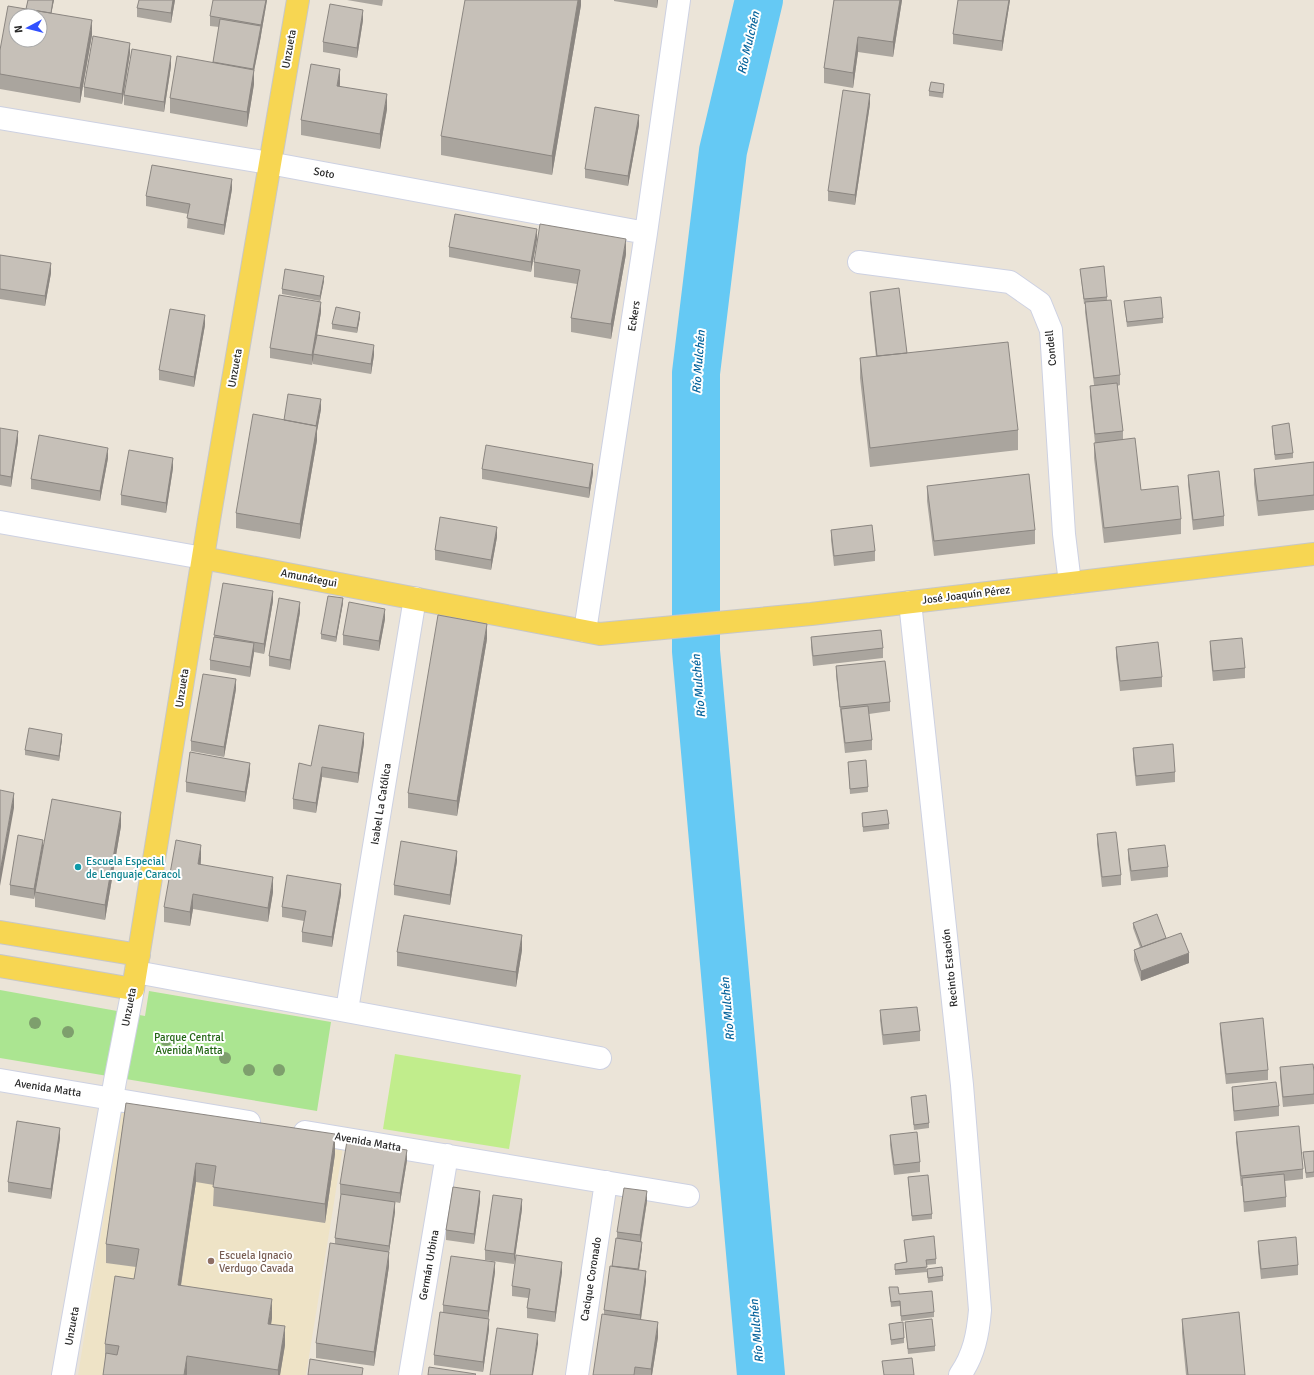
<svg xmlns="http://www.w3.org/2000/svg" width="1314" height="1375" viewBox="0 0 1314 1375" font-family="Signika,sans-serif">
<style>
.education{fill:#eee3c6}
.green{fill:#abe591}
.pitch{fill:#c1ed8c}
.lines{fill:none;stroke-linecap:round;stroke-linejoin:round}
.river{stroke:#65c9f4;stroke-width:48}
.minor-casing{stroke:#cdd1e2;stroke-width:24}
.major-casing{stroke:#c7c7c7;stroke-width:24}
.minor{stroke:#fff;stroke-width:22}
.major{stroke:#f7d652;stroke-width:22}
.tree{fill:#7e9f6d}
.wall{fill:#aaa59e}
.shaded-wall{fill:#8b8681}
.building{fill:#c6c0b8;stroke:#8b8681;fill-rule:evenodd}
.culture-dot{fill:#0f9aa8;stroke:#fff;stroke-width:1.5}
.education-dot{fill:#8d6e63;stroke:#fff;stroke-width:1.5}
.labels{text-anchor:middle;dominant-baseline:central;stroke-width:4;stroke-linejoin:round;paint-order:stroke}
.street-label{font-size:11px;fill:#282828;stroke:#fff}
.culture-label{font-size:11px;fill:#0d838f;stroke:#fff;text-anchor:start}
.park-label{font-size:11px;fill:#246616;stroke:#fff}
.education-label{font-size:11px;fill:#785e54;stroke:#fff;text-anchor:start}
.water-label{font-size:12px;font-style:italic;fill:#07649c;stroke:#fff}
</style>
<rect width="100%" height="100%" fill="#ebe4d8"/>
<path class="education" d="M121 1112 343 1147 306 1375H78Z"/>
<path class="green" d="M0 990 145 1016 149 991 331 1022 317 1111 0 1058Z"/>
<path class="pitch" d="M395 1054 521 1075 509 1149 383 1129Z"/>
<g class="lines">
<path class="river" d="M759 0 723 151 696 373V651L761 1375"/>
<g class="minor-casing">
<path id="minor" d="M0 118 269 163 646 233
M859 262 1010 282 1040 303 1051 330 1064 534 1070 583
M0 522 203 558
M910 602 962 1085 980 1310C978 1334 974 1355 960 1375
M585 631 646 233 679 0
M136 972 600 1058
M347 1010 415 598
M0 1080 249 1122
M305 1132 688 1196
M63 1375 115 1081 133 989
M410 1375 447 1155
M577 1375 606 1182"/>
</g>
<g class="major-casing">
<path id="major" d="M203 558 600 634 811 614 1314 554
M0 932 139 955
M0 966 133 989 209 520 298 0"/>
</g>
<use href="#minor" class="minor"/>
<use href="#major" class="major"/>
</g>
<g class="tree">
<circle cx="35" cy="1023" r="6"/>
<circle cx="68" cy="1032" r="6"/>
<circle cx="166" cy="1040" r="6"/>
<circle cx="225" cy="1058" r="6"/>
<circle cx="249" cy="1070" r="6"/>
<circle cx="279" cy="1070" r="6"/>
</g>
<path class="wall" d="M28 0H54L51 13 92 35 80 103 0 89V50L26 9Z
M175 0 171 23 137 17V8Z
M267 0 261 35 254 71V84L247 127 170 113V98L213 62 219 27 210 26V16Z
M347 0H383L382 6Z
M581 0V5L552 175 441 155V136Z
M614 0H658L657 8 614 1Z
M834 0H902L893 57 858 52 853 88 824 83V68Z
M1010 0 1002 51 953 44V34Z
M363 20 357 58 323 52V42Z
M130 53 122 104 84 97V87Z
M171 66 164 112 124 105V95Z
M340 84V86L387 109 380 149 301 135V120Z
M944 89 943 98 929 96V91Z
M870 104 855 205 828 201V191Z
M639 125 628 186 585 178V169Z
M232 189 224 235 187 228 188 214 146 206V196Z
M537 239 531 272 449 257V247Z
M626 254 611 339 571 332V318L577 284 534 277V262Z
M0 255 51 273 45 306 0 299Z
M1080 269 1107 297V300L1120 375V385L1117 386 1123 431V440L1141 490 1181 519V534L1104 543 1094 458V443H1095L1090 396V386L1094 385 1085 312V304H1084Z
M324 281 320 301 282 294V289Z
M870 292 907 353 1018 430V450L870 467 860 378V358L876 357 870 302Z
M1124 301 1163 318V323L1127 327Z
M321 312 317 335 374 355 371 374 313 364V356L312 365 270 358V348Z
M360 317 357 333 332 329V324Z
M205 325 194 387 159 380V370Z
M321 409 317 431V440L300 539 236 528V513L284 420Z
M1272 426 1293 453V458L1275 460 1272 431Z
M0 428 18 441 11 487 0 485Z
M108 458 100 501 31 489V479Z
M1314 462V510L1258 516 1254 484V469Z
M173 468 166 513 121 505V495Z
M482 469 593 473 589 498 482 479Z
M1188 475 1224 516V526L1193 530 1188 485Z
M927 486 1035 530V544L934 556 927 501Z
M831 530 875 551V561L834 566 831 540Z
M497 537 491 570 435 560V550Z
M223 583 273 601 264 654 254 652 250 677 210 670V660Z
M343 603 336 642 321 639V634Z
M300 612 290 670 269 666V656Z
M385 619 379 651 343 645V635Z
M811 637 883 648V658L813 666 811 647Z
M487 639 457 816 408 808V793Z
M1210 641 1245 668V678L1213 681 1210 651Z
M1116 647 1162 677V687L1120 691 1116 657Z
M836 666 890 702V711L869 714 872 740V750L845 753 836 676Z
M236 689 224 757 191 751V741Z
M62 739 59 761 25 755V750Z
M364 743 358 783 322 777 316 813 293 809V799L311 766Z
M1133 748 1175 772V782L1136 786 1133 758Z
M848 762 868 787V792L850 794Z
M250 773 245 802 186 792V782Z
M862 813 889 824V829L863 832Z
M121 826 105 920 35 907V893L34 899 10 895V885L43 849Z
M1097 834 1121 875V885L1102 887 1097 844Z
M1128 849 1168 867V877L1131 881 1128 859Z
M201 859V865L273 892 268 922 193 909 190 926 164 922V907Z
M457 861 450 905 394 895V885Z
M341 894 332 947 302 942V932L304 921 282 917V907Z
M1133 923 1166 938 1189 963 1141 981 1134 960V950L1140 947 1133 928Z
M522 950 516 987 397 966V952Z
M880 1010 920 1031V1041L883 1045 880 1020Z
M1220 1023 1268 1070V1080L1226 1084 1220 1033Z
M1280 1067 1314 1071V1104L1283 1107 1280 1077Z
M1232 1087 1279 1106V1116L1234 1121 1232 1097Z
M911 1097 929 1123V1128L914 1130Z
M126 1103 335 1154 325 1223 213 1206 214 1185 196 1182 181 1286 272 1318 271 1324 285 1345 280 1375H103L105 1363V1344L134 1279 136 1267 106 1263V1244Z
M1236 1132 1303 1169V1179L1285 1181 1286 1197V1207L1244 1212 1242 1186H1241L1236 1142Z
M890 1135 920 1162V1172L894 1175 890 1145Z
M60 1138 51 1199 8 1192V1182Z
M1314 1151V1177L1306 1178 1303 1152Z
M407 1160 400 1203 395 1202V1212L389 1252V1266L374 1366 316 1358V1343L335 1243V1238L341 1194H340V1184Z
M908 1177 932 1214V1219L912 1221Z
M480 1201 474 1244 446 1240V1230Z
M647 1201 641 1242 642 1247 639 1270 646 1281 641 1320 658 1337 652 1375H593L604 1314V1310L617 1239V1232Z
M522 1209 514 1264 485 1260V1250Z
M904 1240 936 1259V1264L926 1265 927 1272 895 1275V1264L906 1262Z
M1258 1241 1298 1265V1275L1261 1279 1258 1251Z
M927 1269 943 1276V1281L928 1283Z
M495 1272 488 1319 489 1329 483 1372 434 1365V1355L443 1312V1305Z
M562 1272 555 1322 527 1318V1308L528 1298 512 1296V1286Z
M889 1287 899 1294 934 1312V1317L901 1321 900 1306 891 1307Z
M1182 1319 1245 1375H1186L1182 1333Z
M905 1322 935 1346V1351L908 1354Z
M889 1324 904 1338V1343L891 1345Z"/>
<path class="shaded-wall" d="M53 0H54L49 25V20Z
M173 0H175L171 23V13Z
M266 0H267L261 35V25Z
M578 0H581V5L552 175V156Z
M657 0H658L657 8Z
M900 0H902L893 57V42Z
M1009 0H1010L1002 51V41Z
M363 10V20L357 58V48Z
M92 20V35L80 103V88Z
M261 26V36L254 71V84L247 127V112L252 73Z
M858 37V52L853 88V73Z
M130 43V53L122 104V94Z
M171 56V66L164 112V102Z
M340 69V84L337 100V86Z
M387 94V109L380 149V134Z
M870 94V104L855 205V195Z
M639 115V125L628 186V176Z
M232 179V189L224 235V225Z
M537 229V239L531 272V262Z
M626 239V254L611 339V324Z
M51 263V273L45 306V296Z
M324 276V281L320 301V296Z
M321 302V312L312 365V355Z
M360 312V317L357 333V328Z
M205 315V325L194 387V377Z
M374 345V355L371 374V364Z
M321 399V409L317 431V440L300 539V524Z
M18 431V441L11 487V477Z
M108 448V458L100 501V491Z
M173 458V468L166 513V503Z
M593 464V473L589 498V488Z
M497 527V537L491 570V560Z
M273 591V601L264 654V644Z
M343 598V603L336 642V637Z
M300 602V612L290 670V660Z
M385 609V619L379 651V641Z
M487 624V639L457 816V801Z
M254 643V653L250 677V667Z
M236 679V689L224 757V747Z
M364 733V743L358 783V773Z
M62 734V739L59 761V756Z
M250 763V773L245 802V792Z
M322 767V777L316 813V803Z
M14 793V808L0 886V872Z
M121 812V826L105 920V905Z
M43 840V849L34 899V889Z
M201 845V859L198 879V864Z
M457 851V861L450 905V895Z
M273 877V892L268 922V908Z
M341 884V894L332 947V937Z
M193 894V909L190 926V912Z
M522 935V950L516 987V972Z
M1189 953V963L1141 981V971Z
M60 1128V1138L51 1199V1189Z
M335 1134V1154L325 1223V1204Z
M407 1150V1160L400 1203V1193Z
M196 1163V1182L178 1304V1285Z
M480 1191V1201L474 1244V1234Z
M647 1191V1201L640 1245V1235Z
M522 1199V1209L514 1264V1254Z
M395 1202V1212L389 1252V1266L374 1366V1352L389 1255V1246Z
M642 1242V1247L638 1277V1272Z
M495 1262V1272L488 1321V1311Z
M562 1262V1272L555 1322V1312Z
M646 1271V1281L640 1325V1315Z
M272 1299V1318L268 1343V1324Z
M489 1319V1329L483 1372V1362Z
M658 1322V1337L652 1375H651V1369Z
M285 1326V1345L280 1375H278V1370Z
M538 1334V1344L533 1375H532Z
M187 1356V1375H184Z"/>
<path class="building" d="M28 0H53L51 13 26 9Z
M139 0H173L171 13 137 8Z
M213 0H266L261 25 210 16Z
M465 0H578L552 156 441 136Z
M834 0H900L893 42 858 37 853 73 824 68Z
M958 0H1009L1002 41 953 34Z
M330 4 363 10 357 48 323 42Z
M8 6 92 20 80 88 0 74V50ZM16 16H40V40H16Z
M220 19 261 26 253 69 213 62Z
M93 36 130 43 122 94 84 87Z
M132 49 171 56 164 102 124 95Z
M177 56 254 70 247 112 170 98Z
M311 64 340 69 337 86 387 94 380 134 301 120Z
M931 82 944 84 943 93 929 91Z
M843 90 870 94 855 195 828 191Z
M595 107 639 115 628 176 585 169Z
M152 165 232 179 224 225 187 218 190 204 146 196Z
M455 214 537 229 531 262 449 247Z
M540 224 626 239 611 324 571 318 580 270 534 262Z
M0 255 51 263 45 296 0 289Z
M1104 266 1107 297 1084 299 1080 269Z
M285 269 324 276 320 296 282 289Z
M899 288 907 353 877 356 870 292Z
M279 295 321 302 312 355 270 348Z
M1161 297 1163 318 1127 322 1124 301Z
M1111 300 1120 375 1094 378 1085 302Z
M336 307 360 312 357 328 332 324Z
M170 309 205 315 194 377 159 370Z
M317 335 374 345 371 364 313 354Z
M1008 342 1018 430 870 448 860 358Z
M1117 383 1123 431 1095 434 1090 386Z
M288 394 321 399 316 426 284 420Z
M253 414 317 426 300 524 236 513Z
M1289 423 1293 453 1275 455 1272 426Z
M0 428 18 431 11 477 0 475Z
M39 435 108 448 100 491 31 479Z
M1135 438 1141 490 1178 486 1181 519 1104 528 1094 443Z
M486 445 593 464 589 488 482 469Z
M129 450 173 458 166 503 121 495Z
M1314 462V495L1258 501 1254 469Z
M1219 471 1224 516 1193 520 1188 475Z
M1029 474 1035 530 934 541 927 486Z
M440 517 497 527 491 560 435 550Z
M872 525 875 551 834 556 831 530Z
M223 583 273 591 264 644 214 635Z
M328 596 343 598 336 637 321 634Z
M279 598 300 602 290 660 269 656Z
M349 602 385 609 379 641 343 635Z
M438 615 487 624 457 801 408 793Z
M881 630 883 648 813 656 811 637Z
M214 637 254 643 250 667 210 660Z
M1242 638 1245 668 1213 671 1210 641Z
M1158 642 1162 677 1120 681 1116 647Z
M885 661 890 702 840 707 836 666Z
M203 674 236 679 224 747 191 741Z
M868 706 872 740 845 743 841 709Z
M319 725 364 733 358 773 322 767 316 803 293 799 299 763 311 766Z
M29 728 62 734 59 756 25 750Z
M1173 744 1175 772 1136 776 1133 748Z
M190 752 250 763 245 792 186 782Z
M866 760 868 787 850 789 848 762Z
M0 790 14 793 0 872Z
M52 799 121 812 105 905 35 892Z
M887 810 889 824 863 827 862 813Z
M1116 832 1121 875 1102 877 1097 834Z
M18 835 43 840 34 889 10 885Z
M176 840 201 845 198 864 273 877 268 908 193 894 190 912 164 907Z
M401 841 457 851 450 895 394 885Z
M1165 845 1168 867 1131 871 1128 849Z
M287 875 341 884 332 937 302 932 306 911 282 907Z
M1157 914 1166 938 1142 947 1133 923Z
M404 915 522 935 516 972 397 952Z
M1181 933 1189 953 1141 971 1134 950Z
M917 1007 920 1031 883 1035 880 1010Z
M1263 1018 1268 1070 1226 1074 1220 1023Z
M1313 1064 1314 1071V1094L1283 1097 1280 1067Z
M1276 1082 1279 1106 1234 1111 1232 1087Z
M926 1095 929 1123 914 1125 911 1097Z
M126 1103 335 1134 325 1204 213 1187 216 1166 196 1163 178 1285 272 1299 268 1324 285 1326 278 1370 187 1356 184 1375H103L106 1353 117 1355 119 1346 105 1344 115 1276 134 1279 139 1249 106 1244Z
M17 1121 60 1128 51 1189 8 1182Z
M1299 1126 1303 1169 1241 1176 1236 1132Z
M917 1132 920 1162 894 1165 890 1135Z
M347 1141 407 1150 400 1193 340 1184Z
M1314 1151V1172L1306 1173 1303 1152Z
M1284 1174 1286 1197 1244 1202 1242 1178Z
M928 1175 932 1214 912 1216 908 1177Z
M453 1187 480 1191 474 1234 446 1230Z
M624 1188 647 1191 640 1235 617 1232Z
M341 1194 395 1202 389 1246 335 1238Z
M493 1195 522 1199 514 1254 485 1250Z
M934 1236 936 1259 926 1260 927 1267 895 1270V1264L907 1262 904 1240Z
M1296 1237 1298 1265 1261 1269 1258 1241Z
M616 1238 642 1242 638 1269 612 1266Z
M330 1243 389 1252 374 1352 316 1343Z
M516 1255 562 1262 555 1312 527 1308 530 1289 512 1286Z
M451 1256 495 1262 488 1311 443 1305Z
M610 1266 646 1271 640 1315 604 1310Z
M942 1267 943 1276 928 1278 927 1269Z
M889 1287H898L899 1294 932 1291 934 1312 901 1316 900 1301 891 1302Z
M440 1312 489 1319 483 1362 434 1355Z
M1239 1312 1245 1375H1188L1182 1319Z
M602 1314 658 1322 651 1369 635 1367 634 1375H593Z
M932 1319 935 1346 908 1349 905 1322Z
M903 1322 904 1338 891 1340 889 1324Z
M497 1328 538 1334 532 1375H490Z
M912 1358 914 1375H884L882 1361Z
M310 1359 363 1368 362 1375H308Z
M429 1367 476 1374 475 1375H428Z"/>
<circle class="culture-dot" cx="78" cy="867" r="4"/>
<circle class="education-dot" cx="211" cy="1261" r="4"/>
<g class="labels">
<g class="street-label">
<text transform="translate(289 49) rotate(-80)">Unzueta</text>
<text transform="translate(324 173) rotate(11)">Soto</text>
<text transform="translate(634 316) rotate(-81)">Eckers</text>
<text transform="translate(1051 348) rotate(-96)">Condell</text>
<text transform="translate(235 368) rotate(-80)">Unzueta</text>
<text transform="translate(309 578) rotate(11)">Amunátegui</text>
<text transform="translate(966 595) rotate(-7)">José Joaquín Pérez</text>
<text transform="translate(182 688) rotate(-81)">Unzueta</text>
<text transform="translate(381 804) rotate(-81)">Isabel La Católica</text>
<text transform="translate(950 968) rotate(-96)">Recinto Estación</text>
<text transform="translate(129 1007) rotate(-79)">Unzueta</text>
<text transform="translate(48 1088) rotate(9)">Avenida Matta</text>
<text transform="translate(368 1142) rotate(10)">Avenida Matta</text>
<text transform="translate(429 1265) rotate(-80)">Germán Urbina</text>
<text transform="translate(591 1279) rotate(-81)">Cacique Coronado</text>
<text transform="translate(72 1326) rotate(-80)">Unzueta</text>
</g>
<g class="culture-label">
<text x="86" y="861">Escuela Especial<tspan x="86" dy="13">de Lenguaje Caracol</tspan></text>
</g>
<g class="park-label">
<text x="189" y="1037">Parque Central<tspan x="189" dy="13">Avenida Matta</tspan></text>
</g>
<g class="education-label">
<text x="219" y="1255">Escuela Ignacio<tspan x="219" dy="13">Verdugo Cavada</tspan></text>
</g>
<g class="water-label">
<text transform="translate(749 43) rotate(-77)">Río Mulchén</text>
<text transform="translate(699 362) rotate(-86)">Río Mulchén</text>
<text transform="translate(699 686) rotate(-95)">Río Mulchén</text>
<text transform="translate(728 1009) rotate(-95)">Río Mulchén</text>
<text transform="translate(757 1331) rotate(-95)">Río Mulchén</text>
</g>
</g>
<g transform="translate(28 28) rotate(263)"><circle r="19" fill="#ffffff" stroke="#a9a9a9"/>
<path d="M0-3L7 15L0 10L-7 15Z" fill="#3150ff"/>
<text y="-6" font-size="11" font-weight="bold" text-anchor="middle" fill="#282828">N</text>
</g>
</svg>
